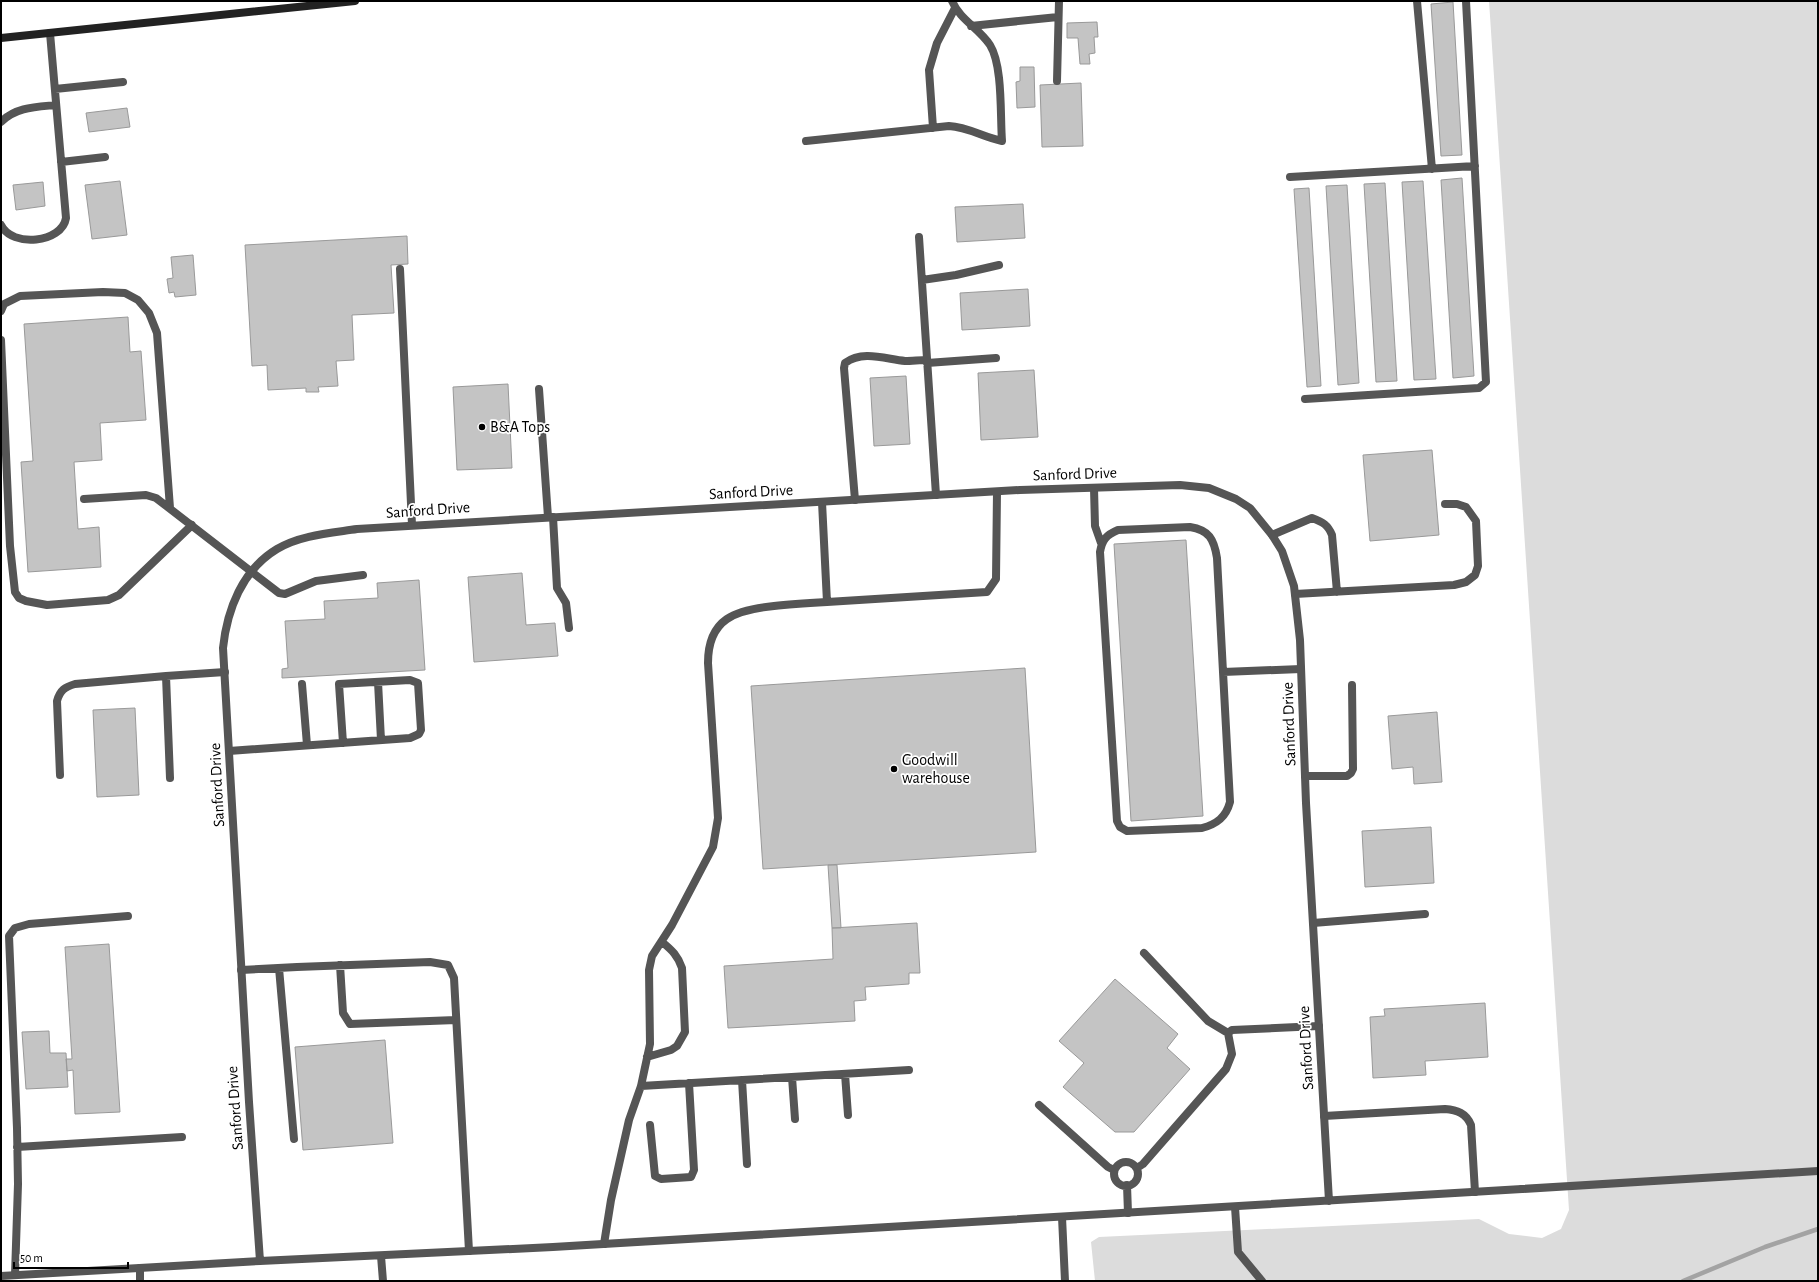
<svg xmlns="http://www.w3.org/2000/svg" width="1819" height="1282" viewBox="0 0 1819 1282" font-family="'Alegreya Sans',sans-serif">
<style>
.green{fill:#dcdcdc}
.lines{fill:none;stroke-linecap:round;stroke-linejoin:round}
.stream{stroke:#a3a3a3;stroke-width:4.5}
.building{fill:#c4c4c4;stroke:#999}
.lane{stroke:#555;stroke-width:8}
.street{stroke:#555;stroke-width:8}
.secondary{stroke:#222;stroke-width:8}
.poi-dot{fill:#000;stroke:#fff;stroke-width:1.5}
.labels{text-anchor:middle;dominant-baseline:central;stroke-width:3.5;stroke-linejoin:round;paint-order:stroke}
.poi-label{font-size:16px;fill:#000;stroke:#fff;text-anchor:start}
.street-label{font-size:16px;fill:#000;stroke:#fff}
</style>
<rect width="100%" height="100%" fill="#fff"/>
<path class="green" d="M1489 1H1818V1281H1095L1091 1242 1099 1237 1479 1219 1509 1234 1542 1238 1561 1229 1569 1210Z"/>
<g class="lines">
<path class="stream" d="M1683 1281 1765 1247 1818 1229"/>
</g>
<path class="building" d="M1453 2 1462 155 1441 156 1431 4Z
M1097 22 1098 37H1094L1095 53 1089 54 1090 64H1080L1078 38H1067V23Z
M1020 67H1034L1035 107 1017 108 1016 82 1020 81Z
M1081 83 1083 146 1042 147 1040 85Z
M127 108 130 127 89 132 86 113Z
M1462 178 1474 376 1453 378 1441 180Z
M120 181 127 235 92 239 85 185Z
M1423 181 1436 379 1414 380 1402 182Z
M43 182 45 206 16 210 13 185Z
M1385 183 1397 381 1376 382 1364 184Z
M1347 185 1359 383 1338 385 1326 186Z
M1309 188 1321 386 1307 387 1294 189Z
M1023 204 1025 238 957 242 955 207Z
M407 236 408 264 391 265 394 313 352 315 354 360 336 361 338 386 318 387 319 392H306V388L268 390 267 365 252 366 245 245Z
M193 255 196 295 175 297 174 292 169 293 167 279 173 278 171 257Z
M1028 289 1030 326 962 330 960 293Z
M128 317 130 352 141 351 146 420 100 423 102 460 74 462 78 529 99 527 101 567 28 572 21 462 33 461 24 324Z
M1034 370 1038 437 981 440 978 373Z
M906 376 910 444 874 446 870 378Z
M508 384 512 468 457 470 453 387Z
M1432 450 1439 535 1370 541 1363 455Z
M1186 540 1203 816 1131 821 1114 544Z
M522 573 526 625 555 623 558 656 474 662 468 577Z
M419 580 425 670 282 678V669L288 668 285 621 325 619 324 601 378 598 377 583Z
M1025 668 1036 852 763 869 751 686Z
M135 708 139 795 97 797 93 710Z
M1437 712 1442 782 1414 784 1413 767 1392 769 1388 716Z
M1431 827 1434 883 1365 887 1362 831Z
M828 865H837L841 928H832Z
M917 923 920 973H909V984L865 987 866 1000 854 1001 855 1021 728 1028 724 966 833 959 832 928Z
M109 944 120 1112 75 1114 73 1070 67 1071 66 1059H72L65 947Z
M1115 979 1178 1034 1167 1048 1190 1069 1134 1132H1115L1063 1087 1084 1063 1059 1041Z
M1485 1003 1488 1057 1425 1061 1426 1075 1373 1078 1370 1017 1385 1016 1384 1009Z
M49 1031 50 1053H66L68 1087 26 1089 22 1032Z
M385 1040 393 1143 303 1150 295 1047Z"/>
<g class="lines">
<path class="lane" d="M1417 1 1432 169
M971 26 1058 17
M1057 81 1059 1
M55 89 123 82
M1 122C16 107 36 107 56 105
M933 128 929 70 937 43 955 8
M806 141 949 126C968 127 983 137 1002 141 1000 115 1003 66 990 45 979 28 960 20 952 1
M61 162 105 157
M1290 177 1475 166
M1 225C12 248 62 243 66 218L50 33
M919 237 936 495
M400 269 412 525
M922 280 956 275 999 265
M1 311 4 304 20 296 103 292 125 293 138 300 149 313 157 333 170 508
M1 340 10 546 15 592 19 598 26 601 47 605 108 600 119 595 192 525
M927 363 996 358
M539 389 548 517
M1305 399 1479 388 1486 382 1466 1
M1094 488 1095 526 1101 543
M84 499 146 495 156 498 279 593 285 594 316 581 363 575
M855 500 844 368 845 363C863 350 885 359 905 361 912 361 920 360 927 360
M822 502 827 602 987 592 996 579 997 492
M553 517 557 588 566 603 569 628
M1272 535 1312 518C1323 522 1328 525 1332 535L1337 592
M1295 594 1454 585 1466 582 1475 575 1478 566 1476 521 1466 507 1457 504H1445
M1223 672 1217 558C1214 539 1209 530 1190 527L1118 530C1106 535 1102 540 1100 552L1117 821 1120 827 1127 831 1202 828C1217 824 1226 817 1230 802L1223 672 1301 669
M378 682 381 740
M302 684 307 745
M229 751 410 738 419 734 421 730 418 683 410 680 339 684 343 743
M60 775 57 701C60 690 65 687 75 684L166 676
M1305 776H1347L1351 773 1353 769 1352 685
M170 778 166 676 225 672
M1313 923 1425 914
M1144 953 1208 1021 1228 1033
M340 965 343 1013 350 1024 456 1020
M279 968 294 1139
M241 970 297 967 430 962 448 965 454 978 469 1251
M647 1057 671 1050 677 1046 685 1032 682 968C678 956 672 950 662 942
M845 1074 848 1115
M792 1077 795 1119
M742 1080 747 1164
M641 1086 909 1070
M1039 1105 1108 1167 1114 1170
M1324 1116 1445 1109C1457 1110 1466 1113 1471 1125L1475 1192
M650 1125 655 1176 661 1179 691 1177 694 1170 689 1083
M17 1147 182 1137
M1114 1174a12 12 0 1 1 24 0a12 12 0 1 1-24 0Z
M1137 1168 1143 1164 1226 1069 1232 1054 1228 1033 1232 1030 1319 1026
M1127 1185 1128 1213
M1522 1189 1818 1171
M1235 1207 1238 1252 1262 1281
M1062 1217 1065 1281
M604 1244 611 1200 629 1120 641 1086 650 1044 649 970 652 956 672 925 713 847 718 818 708 663C708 618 736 610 774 606 791 604 809 603 827 602
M140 1268V1281
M15 1275 18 1184 17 1128 9 936 15 928 29 924 128 916"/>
<path class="street" d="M381 1256 383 1281
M260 1261 249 1102 223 648C227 610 242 570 277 549 300 535 331 533 357 529L1020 490 1180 485 1209 488 1236 499 1250 508 1272 535 1282 551 1294 586 1300 640 1306 803 1329 1201
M1 1276 260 1261 553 1247 1522 1189"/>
<path class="secondary" d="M1 38 355 1"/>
</g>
<g class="poi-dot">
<circle cx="482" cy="427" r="4"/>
<circle cx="894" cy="769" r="4"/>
</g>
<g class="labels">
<g class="poi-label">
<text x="490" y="427">B&amp;A Tops</text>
<text x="902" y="760">Goodwill<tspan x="902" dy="18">warehouse</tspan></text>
</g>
<g class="street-label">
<text transform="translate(1075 474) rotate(-2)">Sanford Drive</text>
<text transform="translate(751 492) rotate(-3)">Sanford Drive</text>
<text transform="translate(428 510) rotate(-4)">Sanford Drive</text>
<text transform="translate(1289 724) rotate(-92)">Sanford Drive</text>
<text transform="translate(217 785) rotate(-93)">Sanford Drive</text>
<text transform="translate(1306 1048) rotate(-93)">Sanford Drive</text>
<text transform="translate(235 1108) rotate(-94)">Sanford Drive</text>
</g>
</g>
<rect width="1819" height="1282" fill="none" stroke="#000000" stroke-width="4"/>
<path d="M14 1262v6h114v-6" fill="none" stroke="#000000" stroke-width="2"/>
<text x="20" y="1262" font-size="12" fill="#000000" stroke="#ffffff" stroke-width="3" paint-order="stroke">50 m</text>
</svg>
